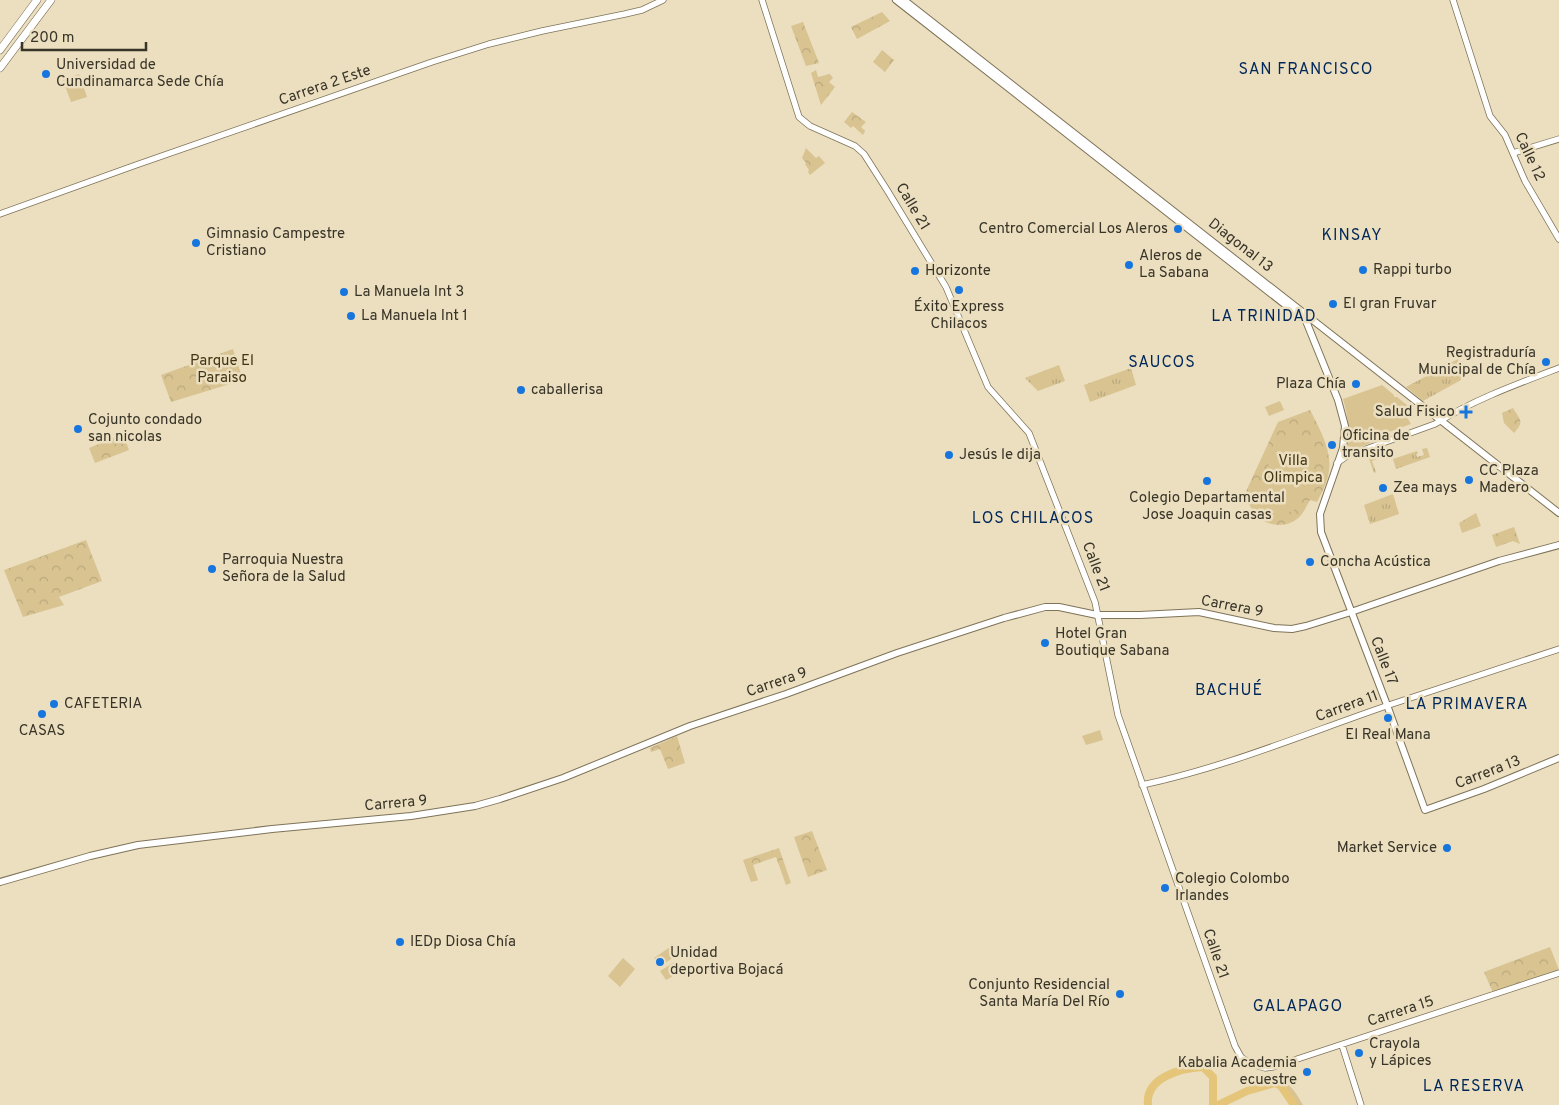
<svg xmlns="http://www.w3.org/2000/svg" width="1559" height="1105" viewBox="0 0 1559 1105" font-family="Overpass,sans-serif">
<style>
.grass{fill:url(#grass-tufts)}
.forest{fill:url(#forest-crowns)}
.pitch{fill:#d8c391}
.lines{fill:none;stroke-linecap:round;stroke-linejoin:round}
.river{stroke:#e4c57a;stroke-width:8}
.tertiary-casing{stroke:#7f7358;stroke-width:7}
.secondary-casing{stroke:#7f7358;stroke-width:8}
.trunk-casing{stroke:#7f7358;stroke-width:8}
.tertiary{stroke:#fff;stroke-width:5.5}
.secondary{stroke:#fff;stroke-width:6}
.trunk{stroke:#fff;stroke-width:7}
.poi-dot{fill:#1775de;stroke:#ebdfc0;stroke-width:2}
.labels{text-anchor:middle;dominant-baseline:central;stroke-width:5;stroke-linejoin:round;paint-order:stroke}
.poi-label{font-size:15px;fill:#393428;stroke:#ebdfc0;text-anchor:start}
.street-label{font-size:15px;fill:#393428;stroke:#ebdfc0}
.park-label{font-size:15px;fill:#413412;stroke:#ebdfc0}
.neighbourhood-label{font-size:16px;letter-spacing:1px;fill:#002759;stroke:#ebdfc0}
</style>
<defs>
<pattern id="grass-tufts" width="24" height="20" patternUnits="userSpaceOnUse" patternTransform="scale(1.25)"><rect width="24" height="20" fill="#d8c391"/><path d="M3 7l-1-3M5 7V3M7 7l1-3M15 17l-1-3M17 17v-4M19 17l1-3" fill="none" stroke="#baa87d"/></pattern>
<pattern id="forest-crowns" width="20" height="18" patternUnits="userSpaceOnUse" patternTransform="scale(1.25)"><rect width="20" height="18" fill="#d8c391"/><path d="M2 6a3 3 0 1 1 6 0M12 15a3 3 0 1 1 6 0" fill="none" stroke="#baa87d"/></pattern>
</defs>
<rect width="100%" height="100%" fill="#ebdfc0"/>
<path class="grass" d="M1458 359 1461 380 1423 401 1406 387Z
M1059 365 1065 381 1038 391 1025 378Z
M1131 368 1136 385 1090 402 1084 385Z
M1386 446 1389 454 1372 461 1376 472 1374 473 1367 453Z
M1427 448 1430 457 1396 469 1393 459 1417 451 1418 454H1416L1417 457 1424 455 1422 449Z
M1393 494 1399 514 1370 524 1364 505Z
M1476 513 1481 526 1462 533 1459 523Z
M1266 1077C1285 1077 1294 1088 1303 1105H1294C1288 1095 1282 1081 1268 1084Z"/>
<path class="forest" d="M882 12 890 21 857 39 851 27Z
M803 22 819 63 806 66 791 26Z
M882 50 894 60 885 72 873 62Z
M816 70 818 77 830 74 833 78 829 82 835 87 821 105 811 73Z
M852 112 866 122 861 127 865 131 863 135 853 126 851 128 844 122Z
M806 148 816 158 819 156 825 163 810 175 808 172 809 170 805 164 806 163 802 158Z
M233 349 243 380 171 402 161 375Z
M1513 408C1520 420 1525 421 1514 433L1504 423 1502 413Z
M1310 410C1320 430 1334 453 1328 476 1326 485 1321 494 1317 502L1310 500C1307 505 1305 510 1302 514 1291 528 1271 528 1258 517 1252 512 1250 503 1243 498L1278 422Z
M126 433 128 440 126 442 129 450 95 463 89 448Z
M1514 527 1520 544 1513 541 1496 547 1492 535Z
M86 540 102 581 59 597 64 605 23 617 4 570Z
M677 736 685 763 668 769 660 749 651 752 650 748Z
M812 831 827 870 808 877 794 837Z
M779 848 791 883 786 885 776 857 753 865 758 880 751 882 743 860Z
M1550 947 1559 970 1494 995 1484 972Z"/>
<path class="pitch" d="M79 74 87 97 71 102 63 80Z
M1382 385 1394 395V397H1397L1408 406 1407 417 1411 424 1389 432 1390 435 1350 451 1348 450 1346 448C1350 430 1348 416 1343 399Z
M1280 401 1284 410 1269 416 1265 407Z
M1282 435 1320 452 1293 513 1255 495Z
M1100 730 1103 740 1086 745 1082 736Z
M670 947 676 956 660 966 654 958Z
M623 958 635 969 620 987 608 976Z
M676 961 682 971 666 980 660 971Z"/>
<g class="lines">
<path class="river" d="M1148 1105C1145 1077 1182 1068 1203 1067L1213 1077V1105
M1218 1105 1247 1091 1275 1083 1281 1086 1294 1105"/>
<g class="tertiary-casing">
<path id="tertiary" d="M762 0 799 117 810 126 855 146 864 154 887 190 946 287 988 387 1029 433 1095 602 1118 715 1235 1046 1241 1057 1251 1064 1265 1068 1273 1067 1559 973
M1453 0 1490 116 1505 135 1525 181 1559 239
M1513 153 1559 139
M0 214 136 165 432 62 489 44 542 31 625 14 642 10 663 0
M1337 463 1347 456 1435 424C1473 400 1517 384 1559 368
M1142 785C1227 767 1307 733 1389 705 1445 686 1502 668 1559 649
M1342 1045 1361 1105"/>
</g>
<g class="secondary-casing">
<path id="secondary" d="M896 0 1306 321 1338 400 1345 426 1343 448 1320 514 1321 532 1387 705 1425 810 1484 789 1559 758
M904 0 1559 513
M0 882 90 856 138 845 272 829 411 816 475 806 500 799 563 778 690 726 786 694 897 653 1004 618 1045 607H1059L1097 615H1140L1199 612 1274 628 1292 629 1306 626 1351 612 1499 561 1559 545"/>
</g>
<g class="trunk-casing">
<path id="trunk" d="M0 50 37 0
M0 68 51 0"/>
</g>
<use href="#tertiary" class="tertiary"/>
<use href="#secondary" class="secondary"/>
<use href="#trunk" class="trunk"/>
</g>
<g class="poi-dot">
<circle cx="46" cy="74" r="5"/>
<circle cx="1178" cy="229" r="5"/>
<circle cx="196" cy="243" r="5"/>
<circle cx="1129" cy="265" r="5"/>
<circle cx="1363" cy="270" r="5"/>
<circle cx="915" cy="271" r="5"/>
<circle cx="959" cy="290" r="5"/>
<circle cx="344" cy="292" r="5"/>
<circle cx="1333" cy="304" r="5"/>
<circle cx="351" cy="316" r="5"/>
<circle cx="1546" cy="362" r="5"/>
<circle cx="1356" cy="384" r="5"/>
<circle cx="521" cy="390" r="5"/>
<path d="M1463.5 404.5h5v5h5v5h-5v5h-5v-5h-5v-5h5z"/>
<circle cx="78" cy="429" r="5"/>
<circle cx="1332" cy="445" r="5"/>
<circle cx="949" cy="455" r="5"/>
<circle cx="1469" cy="480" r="5"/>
<circle cx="1207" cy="481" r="5"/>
<circle cx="1383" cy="488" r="5"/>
<circle cx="1310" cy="562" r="5"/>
<circle cx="212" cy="569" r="5"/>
<circle cx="1045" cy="643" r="5"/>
<circle cx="54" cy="704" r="5"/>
<circle cx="42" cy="714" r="5"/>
<circle cx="1388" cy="718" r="5"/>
<circle cx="1447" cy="848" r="5"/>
<circle cx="1165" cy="888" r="5"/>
<circle cx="400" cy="942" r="5"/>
<circle cx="660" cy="962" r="5"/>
<circle cx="1120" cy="994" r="5"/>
<circle cx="1359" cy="1053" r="5"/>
<circle cx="1307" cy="1072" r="5"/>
</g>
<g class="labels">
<g class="poi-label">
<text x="56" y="65">Universidad de<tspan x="56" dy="17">Cundinamarca Sede Chía</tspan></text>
<text x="1168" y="229" text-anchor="end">Centro Comercial Los Aleros</text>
<text x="206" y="234">Gimnasio Campestre<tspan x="206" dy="17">Cristiano</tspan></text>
<text x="1139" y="256">Aleros de<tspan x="1139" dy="17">La Sabana</tspan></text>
<text x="1373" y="270">Rappi turbo</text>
<text x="925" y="271">Horizonte</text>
<text x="354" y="292">La Manuela Int 3</text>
<text x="1343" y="304">El gran Fruvar</text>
<text x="959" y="307" text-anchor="middle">Éxito Express<tspan x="959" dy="17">Chilacos</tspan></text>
<text x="361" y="316">La Manuela Int 1</text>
<text x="1536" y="353" text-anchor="end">Registraduría<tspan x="1536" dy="17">Municipal de Chía</tspan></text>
<text x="1346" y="384" text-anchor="end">Plaza Chía</text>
<text x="531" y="390">caballerisa</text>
<text x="1455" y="412" text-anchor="end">Salud Fisico</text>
<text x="88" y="420">Cojunto condado<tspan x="88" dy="17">san nicolas</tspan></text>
<text x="1342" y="436">Oficina de<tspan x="1342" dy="17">transito</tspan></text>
<text x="959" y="455">Jesús le dija</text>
<text x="1479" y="471">CC Plaza<tspan x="1479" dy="17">Madero</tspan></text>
<text x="1393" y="488">Zea mays</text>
<text x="1207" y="498" text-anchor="middle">Colegio Departamental<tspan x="1207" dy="17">Jose Joaquin casas</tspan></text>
<text x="222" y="560">Parroquia Nuestra<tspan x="222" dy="17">Señora de la Salud</tspan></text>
<text x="1320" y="562">Concha Acústica</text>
<text x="1055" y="634">Hotel Gran<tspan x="1055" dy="17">Boutique Sabana</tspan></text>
<text x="64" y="704">CAFETERIA</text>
<text x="42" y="731" text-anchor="middle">CASAS</text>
<text x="1388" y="735" text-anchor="middle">El Real Mana</text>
<text x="1437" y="848" text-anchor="end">Market Service</text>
<text x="1175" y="879">Colegio Colombo<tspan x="1175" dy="17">Irlandes</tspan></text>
<text x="410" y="942">IEDp Diosa Chía</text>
<text x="670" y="953">Unidad<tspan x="670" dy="17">deportiva Bojacá</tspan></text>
<text x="1110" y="985" text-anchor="end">Conjunto Residencial<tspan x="1110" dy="17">Santa María Del Río</tspan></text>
<text x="1369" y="1044">Crayola<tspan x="1369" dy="17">y Lápices</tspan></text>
<text x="1297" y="1063" text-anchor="end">Kabalia Academia<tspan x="1297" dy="17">ecuestre</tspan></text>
</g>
<g class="street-label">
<text transform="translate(325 86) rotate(-19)">Carrera 2 Este</text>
<text transform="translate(1529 157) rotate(65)">Calle 12</text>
<text transform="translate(912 207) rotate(59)">Calle 21</text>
<text transform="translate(1240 246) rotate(38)">Diagonal 13</text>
<text transform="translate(1095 567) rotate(69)">Calle 21</text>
<text transform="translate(1232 607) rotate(11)">Carrera 9</text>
<text transform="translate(1383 661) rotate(69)">Calle 17</text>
<text transform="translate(777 683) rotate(-19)">Carrera 9</text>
<text transform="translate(1347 707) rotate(-20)">Carrera 11</text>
<text transform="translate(1488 773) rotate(-21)">Carrera 13</text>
<text transform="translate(396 804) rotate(-5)">Carrera 9</text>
<text transform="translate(1215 954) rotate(71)">Calle 21</text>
<text transform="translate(1401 1012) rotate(-18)">Carrera 15</text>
</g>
<g class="park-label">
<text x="222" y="361">Parque El<tspan x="222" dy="17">Paraiso</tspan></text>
<text x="1293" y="461">Villa<tspan x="1293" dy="17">Olimpica</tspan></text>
</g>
<g class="neighbourhood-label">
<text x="1306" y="70">SAN FRANCISCO</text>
<text x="1352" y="236">KINSAY</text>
<text x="1264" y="317">LA TRINIDAD</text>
<text x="1162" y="363">SAUCOS</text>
<text x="1033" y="519">LOS CHILACOS</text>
<text x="1229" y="691">BACHUÉ</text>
<text x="1467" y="705">LA PRIMAVERA</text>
<text x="1298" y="1007">GALAPAGO</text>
<text x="1474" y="1087">LA RESERVA</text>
</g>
</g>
<path d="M22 42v8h124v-8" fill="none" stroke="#393428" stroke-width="2.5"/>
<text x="30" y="42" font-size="15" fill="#393428" stroke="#ebdfc0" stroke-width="4" paint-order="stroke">200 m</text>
</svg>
